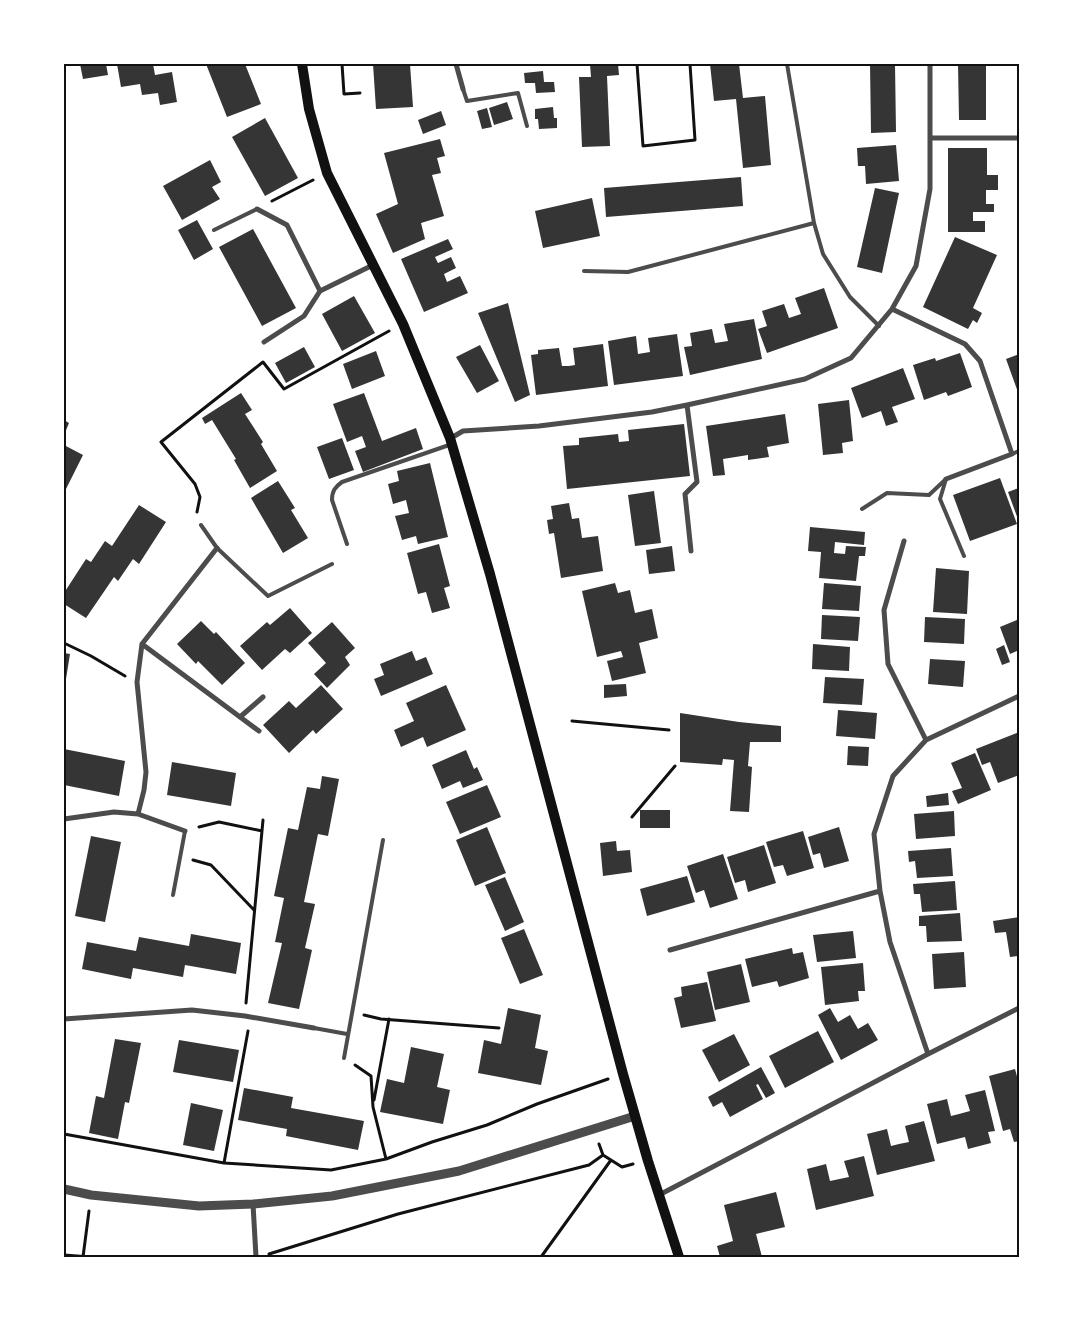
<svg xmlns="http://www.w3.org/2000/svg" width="1083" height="1321" viewBox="0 0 1083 1321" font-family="Spectral,serif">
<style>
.building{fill:#353535}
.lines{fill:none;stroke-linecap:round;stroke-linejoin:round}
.path{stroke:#111;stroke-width:3}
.service{stroke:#4c4c4c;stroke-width:4}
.minor{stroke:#4c4c4c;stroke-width:5}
.tertiary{stroke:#4c4c4c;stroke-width:9}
.secondary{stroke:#111;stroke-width:10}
.neatline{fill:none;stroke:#111;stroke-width:2}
</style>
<rect width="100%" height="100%" fill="#fff"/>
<path class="building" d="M80 64H106L108 75 83 79Z
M117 64H153L155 75 172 72 177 102 160 105 158 93 142 95 140 84 121 87Z
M206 64H245L261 104 227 117Z
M373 64H410L413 107 376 109Z
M590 64H618L619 75 607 76 610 146 582 147 579 77H591Z
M710 64H739L743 98 765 96 771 165 743 168 736 99 714 101Z
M870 64H895L896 132 871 133Z
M958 64H986V120H959Z
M543 71 544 82H554L555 92 536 93 535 83H525L524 73Z
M507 102 513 119 494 125 489 108Z
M553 107 554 118H557V128L539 129 538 119H535V109Z
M487 108 492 127 482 129 477 111Z
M441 111 446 125 423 134 418 120Z
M265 118 298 178 265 196 232 137Z
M440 139 445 156 437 158 441 173 432 175 444 216 421 223 425 239 393 253 376 214 398 204 384 153Z
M896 145 899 181 866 184 865 166H858L857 148Z
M948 148H987V175H998V190H986V204H994V212H973V221H985V232H948Z
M210 160 221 182 212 187 220 199 182 220 163 186Z
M741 177 743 206 606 217 604 188Z
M875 188 899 193 882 273 857 267Z
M592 198 600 236 543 248 535 211Z
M197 220 213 249 194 260 178 230Z
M253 229 296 308 262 326 219 247Z
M955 237 997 255 973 308 982 313 977 323 973 320 968 329 923 307Z
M448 239 453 249 435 257 438 263 451 257 456 268 444 274 447 282 460 276 468 293 424 312 401 259Z
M824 288 838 328 767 353 758 329 767 326 762 311 784 304 789 318 801 314 795 298Z
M354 296 375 333 342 351 322 314Z
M508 303 530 395 515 402 478 313Z
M754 319 762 359 690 375 684 347 692 346 690 333 712 329 715 343 728 341 724 324Z
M677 334 683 376 614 385 608 341 636 336 638 354 650 352 648 338Z
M603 344 608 386 536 395 531 355 538 354V350L559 348 562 366H569L575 365 573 348Z
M480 345 499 381 477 393 456 357Z
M304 347 315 367 286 383 275 363Z
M376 351 385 376 352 389 343 364Z
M960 353 972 387 948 396 946 392 924 400 913 365 935 358 936 361Z
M1019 354V395L1006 359Z
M903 368 915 399 892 407 898 422 886 426 881 411 862 418 851 388Z
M241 393 252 410 245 414 263 442 261 444 277 471 250 488 234 460 236 459 212 420 205 424 202 418Z
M364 393 382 441 416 428 423 449 363 472 355 451 366 447 362 436 347 442 333 404Z
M849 400 853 441 842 443 843 453 823 455 818 404Z
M785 414 789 443 767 447 769 457 748 460V455L723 459 725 475 713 476 706 426Z
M64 420 69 423 64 435Z
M684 424 690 476 567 489 563 446 579 445V438L618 434 619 442 629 441 628 430Z
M342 438 354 470 329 479 317 447Z
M64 445 83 455 64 493Z
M430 463 448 537 418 544 416 536 402 540 395 516 409 513 406 500 393 504 388 484 399 481 397 471Z
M1000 478 1017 524 970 541 953 495Z
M278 481 295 508 291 510 308 538 283 553 251 498Z
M1019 488V522L1008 492Z
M654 491 661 543 635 546 628 495Z
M569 503 572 519 579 518 582 538 598 536 603 571 561 578 554 533 549 534 547 520 553 519 551 506Z
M139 505 166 522 139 564 133 559 118 581 114 577 86 618 64 604V593L86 559 91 562 105 541 112 546Z
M810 527 865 532 864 545 835 542 834 553 845 554 846 546 866 547 865 556H859L856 581 819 578 821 552 808 551Z
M439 544 450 586 444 588 450 608 432 613 426 592 418 594 407 553Z
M672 546 675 571 649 574 646 550Z
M936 568 969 571 967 614 933 612Z
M615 583 618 593 630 590 635 613 652 609 658 638 639 643 646 673 612 681 607 661 623 657 621 651 597 657 582 591Z
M824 583 861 586 859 611 822 609Z
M290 608 312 633 290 653 285 649 262 670 240 646 267 622 270 625Z
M822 615 860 617 858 641 821 639Z
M925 617 965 619 964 644 924 642Z
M1019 619V650L1010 654 1000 627Z
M201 621 214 634 216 632 245 663 222 685 198 661 196 664 177 644Z
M332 622 355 648 345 657 350 665 327 688 314 674 326 663 308 643Z
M813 644 850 647 849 671 812 669Z
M1004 645 1010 662 1002 665 996 649Z
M412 651 416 661 426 657 433 674 381 696 374 679 384 675 380 664Z
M64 653 70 654 65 685H64Z
M930 659 965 661 963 687 928 684Z
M825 677 864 679 862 705 823 703Z
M626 684 627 696 604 698V685Z
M321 685 343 709 316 734 313 730 289 753 263 725 289 701 296 708Z
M446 685 466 730 427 747 423 737 401 747 394 730 414 721 406 703Z
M838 710 877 713 875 739 836 736Z
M680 713 739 722 781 726V742H750L748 766 752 767 749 812 730 811 734 760 723 759 722 765 680 762Z
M1019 732V775L998 783 990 762 982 765 976 749Z
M848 746 869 747 868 766 847 765Z
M64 749 125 761 119 796 64 785Z
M466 750 474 769 477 767 483 780 463 788 460 781 442 789 432 765Z
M975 753 991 790 958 804 952 791 962 788 951 763Z
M172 762 236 773 231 806 167 795Z
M322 776 339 779 328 836 318 834 304 902 315 904 305 948 312 950 299 1009 268 1003 282 943 275 942 284 898 274 896 288 828 298 830 307 787 320 789Z
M487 785 501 817 460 834 446 802Z
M948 793 949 805 927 807 926 796Z
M640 810H670V828H640Z
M954 811 955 836 916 839 914 814Z
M487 827 506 873 475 886 456 840Z
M839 827 849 861 824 868 820 853 813 855 808 837Z
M803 831 814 868 787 876 783 865 774 867 766 842Z
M91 836 121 842 105 922 75 916Z
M616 841 617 851 630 850 632 872 603 876 600 843Z
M764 845 776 883 748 892 745 880 735 883 727 857Z
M951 848 953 876 917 878 915 861 909 862 908 851Z
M723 854 738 899 710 908 704 890 696 893 687 866Z
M687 876 695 902 647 916 640 889Z
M505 877 524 922 505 931 485 885Z
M955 881 957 910 922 912 920 894H914L913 884Z
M960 913 962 941 927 942 926 926H919V916Z
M1019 917V956L1010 957 1006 932 995 933 993 921Z
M524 929 543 975 520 984 501 938Z
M853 931 856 958 817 962 813 935Z
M191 934 241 943 236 974 185 965 183 977 133 968 131 979 82 969 87 942 136 951 139 937 189 946Z
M792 948 793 954 803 952 809 978 779 987 777 981 752 987 745 959Z
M964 952 966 987 934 989 932 954Z
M863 963 865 991H858L859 1001 825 1005 821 967Z
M741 964 750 1002 715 1010 707 972Z
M707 982 716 1021 681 1028 674 998 682 996 681 987Z
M508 1008 541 1015 535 1048 548 1051 541 1085 478 1073 484 1040 501 1044Z
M830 1008 838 1022 850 1015 858 1029 868 1023 878 1040 841 1060 818 1015Z
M818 1031 834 1062 785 1088 769 1056Z
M734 1034 750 1065 719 1082 702 1050Z
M115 1039 141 1043 129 1103 125 1102 118 1139 89 1133 96 1096 104 1098Z
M179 1040 239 1050 233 1082 173 1072Z
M411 1047 444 1054 437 1087 450 1090 443 1124 380 1112 387 1079 404 1083Z
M761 1067 775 1093 766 1098 758 1084 756 1085 763 1099 730 1117 722 1102 713 1107 708 1097Z
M1015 1069 1019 1084V1141L1014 1142 1010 1129 1003 1131 989 1076Z
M244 1088 293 1097 291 1108 364 1121 358 1150 286 1136 287 1129 238 1120Z
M985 1090 995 1131 988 1132 991 1143 968 1149 965 1137 937 1144 927 1104 947 1099 951 1116 959 1114 970 1111 965 1095Z
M191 1103 223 1110 214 1151 183 1145Z
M924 1121 935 1161 877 1175 867 1134 887 1129 891 1146 899 1144 909 1142 905 1126Z
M864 1156 874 1196 816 1210 807 1169 826 1164 830 1181 849 1177 844 1161Z
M776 1192 785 1227 756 1234 762 1257H720L717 1246 733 1241 724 1205Z"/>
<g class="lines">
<path class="path" d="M342 64 344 94 360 93
M637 64 643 146 695 140 690 64
M272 201 313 180
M197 512 200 497 195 484 161 442 263 362 284 389 389 331
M64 643 91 656 125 676
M572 721 669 730
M632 817 675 766
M199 827 219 822 262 831
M193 860 211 865 254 910
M246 1003 263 820
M364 1015 381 1019 499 1028
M355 1065 371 1076 373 1107 386 1159
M374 1100 389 1019
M64 1134 224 1163 331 1170 386 1159 432 1142 487 1125 537 1104 608 1079
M603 1155 622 1167 633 1164
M224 1163 248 1031
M269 1254 398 1214 589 1165 603 1155 599 1144
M64 1255 90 1257
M83 1257 89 1211
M541 1257 611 1160"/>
<path class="service" d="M787 64 814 223 823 254 850 297 879 326
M463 89 467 101 518 93 527 126
M214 230 257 209
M584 271 628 272 814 223
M1012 454 1019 451
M862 509 887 493 929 495 946 479 940 499 964 556
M201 525 217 548 268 596 332 564
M347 544 332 500C332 491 335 487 342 482L452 444
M173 895 185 831
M314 1028 347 1034
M344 1058 383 840"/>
<path class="minor" d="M456 64 463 89
M930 138H1019
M257 209 287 225 320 291
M892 309 965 344 980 361 1012 454 946 479
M264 342 304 316 320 291 373 265
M687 405 697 482 685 494 691 551
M451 438 463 431 539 426 652 412 687 405 805 379 851 358 892 309 916 266 930 189V64
M904 541 884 610 888 664 926 740
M142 644 259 731
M240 717 263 697
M138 814 144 790 146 772 137 682 142 644 217 548
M64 819 114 812 138 814 185 831
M670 950 880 891
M64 1019 192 1010 245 1016 314 1028
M928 1054 890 942 880 891 874 834 893 776 926 740 1019 696
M659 1195 928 1054 1019 1008
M253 1204 256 1257"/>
<path class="tertiary" d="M64 1189 91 1195 199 1206 253 1204 332 1196 459 1171 635 1116"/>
<path class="secondary" d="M302 64 309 109 327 173 403 324 450 438 490 574 623 1074 648 1161 679 1257"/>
</g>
<rect width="1083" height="1321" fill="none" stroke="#ffffff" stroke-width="130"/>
<rect x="65" y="65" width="953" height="1191" class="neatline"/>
</svg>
